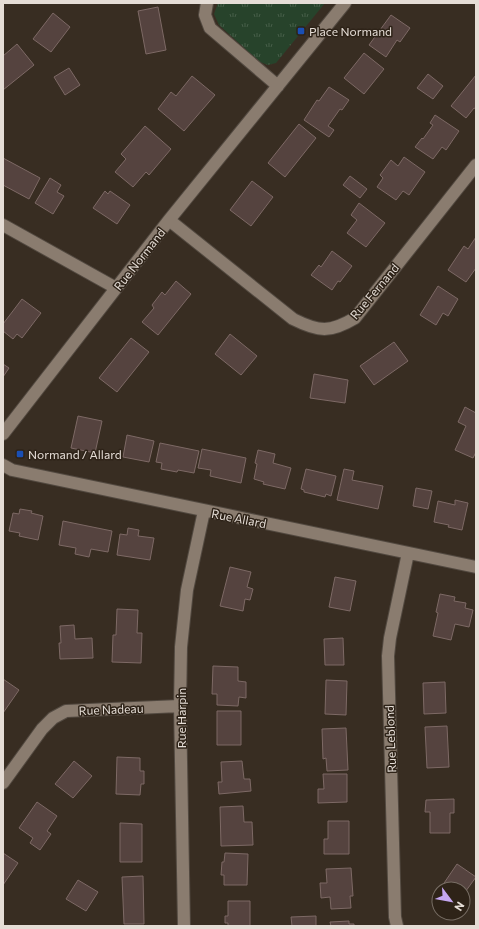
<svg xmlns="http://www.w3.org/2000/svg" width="479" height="929" viewBox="0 0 479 929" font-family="Commissioner,sans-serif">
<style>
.grass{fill:url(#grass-tufts)}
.building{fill:#55433f;stroke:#7d6965}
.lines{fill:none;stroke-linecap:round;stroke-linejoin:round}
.street-casing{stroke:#524940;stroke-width:14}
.street{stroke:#8a7c6f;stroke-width:12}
.transit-dot{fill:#1a4fb4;stroke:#2e2318;stroke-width:1.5}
.labels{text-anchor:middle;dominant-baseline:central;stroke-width:3;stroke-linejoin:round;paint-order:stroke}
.poi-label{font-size:12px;fill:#e5ddd6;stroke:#2e2318;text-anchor:start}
.street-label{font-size:12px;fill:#e5ddd6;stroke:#2e2318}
</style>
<defs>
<pattern id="grass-tufts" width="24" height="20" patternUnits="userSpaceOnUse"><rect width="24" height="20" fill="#27432b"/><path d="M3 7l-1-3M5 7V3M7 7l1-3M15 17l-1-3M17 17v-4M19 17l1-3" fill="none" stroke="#465e49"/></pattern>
</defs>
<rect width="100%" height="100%" fill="#382d22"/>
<path class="grass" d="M218 3H325L276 63 268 65 260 62 219 25 214 14Z"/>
<path class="building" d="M158 7 166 50 146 54 138 11Z
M53 13 70 27 51 52 33 39Z
M391 15 410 28 400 42 397 40 386 57 369 45Z
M17 44 34 65 3 90V56Z
M364 53 384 69 364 94 344 78Z
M69 68 80 85 65 95 54 77Z
M428 74 443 86 433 99 417 88Z
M476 75V109L474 108 466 118 451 106Z
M192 76 215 95 184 131 158 109 171 92 176 96Z
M329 87 349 100 342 110 340 109 328 126 334 130 329 137 304 120 317 100 319 101Z
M435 115 459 131 446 150 442 147 433 159 415 147 422 138 423 139 433 125 430 123Z
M299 124 316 138 285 177 268 163Z
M145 126 171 149 149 175 146 172 133 187 115 172 126 159 121 154Z
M404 157 425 172 409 195 403 191 396 200 377 187 383 178 380 175 391 160 398 166Z
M3 158 40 178 29 199 3 185Z
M350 176 367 189 360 198 343 185Z
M50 178 61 185 57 192 64 196 53 214 35 203Z
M252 181 273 197 251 226 230 210Z
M105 191 108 194 110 191 130 205 117 224 93 208Z
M359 203 385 223 366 247 347 233 357 220 351 215Z
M476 237V268L466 282 448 270 464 246 468 249Z
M332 251 352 266 340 282 338 281 332 290 311 275 319 265 321 267Z
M176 281 191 294 158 335 142 322 154 308 152 305 162 292 165 295Z
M438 286 458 299 448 316 443 313 436 325 420 315Z
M22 299 41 313 22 338 17 334 13 339 3 331V324Z
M230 334 257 356 241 375 215 354Z
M131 338 149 352 117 392 99 378Z
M394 342 408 361 374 385 360 366Z
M3 364 9 368 3 377Z
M314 374 348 380 345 403 310 398Z
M465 407 476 413V452L473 458 455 450 466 426 458 422Z
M78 416 102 421 95 453 71 448Z
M127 435 154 441 149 462 123 457Z
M160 443 199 451 194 473 178 470 177 472 161 469 162 463 156 462Z
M202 449 246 458 241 483 210 476 211 470 198 468Z
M258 450 275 454 273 463 291 468 285 489 263 484 264 482 254 479 257 464 255 463Z
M306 469 336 476 331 496 326 494 325 497 304 492V490L301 489Z
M344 469 354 471 352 480 383 486 378 509 337 500Z
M416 488 432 491 428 509 413 506Z
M455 500 468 503 462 530 448 527 449 525 434 522 438 501 455 505Z
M20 509 32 511 31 513 43 516 38 540 19 536 20 533 9 531 13 513 19 514Z
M63 521 112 531 108 552 91 549 89 557 75 554 76 548 59 545Z
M128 528 139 530 138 536 154 538 150 560 117 555 120 534 127 535Z
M230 567 251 572 247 587 253 589 250 600 245 599 243 611 220 606Z
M335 577 356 581 350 611 329 607Z
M440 594 455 597 454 601 466 603 465 608 473 610 469 627 455 624 451 640 433 636 438 613 436 612Z
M117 609 138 610 137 633H142L141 663 112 662 113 635H116Z
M74 625 75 639 92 638 93 658 60 659 59 643H61L60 626Z
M343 638 344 665H325L324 639Z
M213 666 238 667V681L246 682V698L239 697 238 706 217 705V694H212Z
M3 679 19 690 3 713Z
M326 680 347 681 346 715 325 714Z
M445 682 446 713 424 714 423 683Z
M217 711H241V745H217Z
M447 726 449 767 427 768 425 727Z
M346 728 348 770 327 771 326 758 323 759 322 729Z
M117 757 140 758V771H144V784H141L140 795 116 794Z
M74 761 92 776 73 798 55 784Z
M242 761 244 779H250L251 791 219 794 218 782H222L221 762Z
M323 774H347V802L318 803V789H324Z
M454 799V813H450V833H430V812H425L426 800Z
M37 802 57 816 47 831 51 834 40 850 30 843 33 838 19 828Z
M243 806 244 822H252L253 845 221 846 220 807Z
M328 821H349V854H324V839H328Z
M120 823 142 824V862H120Z
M3 853 18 863 3 885Z
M225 853 248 854 247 885H224V875H221L222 862H224Z
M457 864 476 877 463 895V889H440Z
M351 868 353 896H350L351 908 331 909 330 897 321 898 320 883H327L326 869Z
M143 876 144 924H124L122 877Z
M78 880 98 892 86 911 66 899Z
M228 901H250V926H228V923H225V916H228Z
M316 916V926H292L291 917Z
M349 921V924H354V926H331L330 922Z"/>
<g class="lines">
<g class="street-casing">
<path id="street" d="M207 3 205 15 210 28 278 86
M169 220 293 319C319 332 330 333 355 318L476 165
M3 225 116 288
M3 434 169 220 345 3
M3 465 12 470 476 567
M3 783 42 729 53 718 66 711 180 706
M184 926 180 706 181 647 187 590 204 511
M397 926 395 917 388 656 390 638 408 553"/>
</g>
<use href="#street" class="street"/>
</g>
<g class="transit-dot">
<rect x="297" y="27" width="8" height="8" rx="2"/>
<rect x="16" y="450" width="8" height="8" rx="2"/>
</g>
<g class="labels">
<g class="poi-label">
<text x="309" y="31">Place Normand</text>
<text x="28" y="454">Normand / Allard</text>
</g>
<g class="street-label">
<text transform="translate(139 259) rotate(-52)">Rue Normand</text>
<text transform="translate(374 291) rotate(-50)">Rue Fernand</text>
<text transform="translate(239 518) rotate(11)">Rue Allard</text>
<text transform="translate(111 709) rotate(-2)">Rue Nadeau</text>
<text transform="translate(181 718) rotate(-90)">Rue Harpin</text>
<text transform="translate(390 739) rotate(-92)">Rue Leblond</text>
</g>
</g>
<rect width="479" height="929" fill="none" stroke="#e5ddd6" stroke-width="8"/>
<g transform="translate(451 901) rotate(122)"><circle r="19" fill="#2e2318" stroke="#776d64"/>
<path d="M0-3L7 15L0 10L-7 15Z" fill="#c5a7f1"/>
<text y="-6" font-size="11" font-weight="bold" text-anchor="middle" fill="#e5ddd6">N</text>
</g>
</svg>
